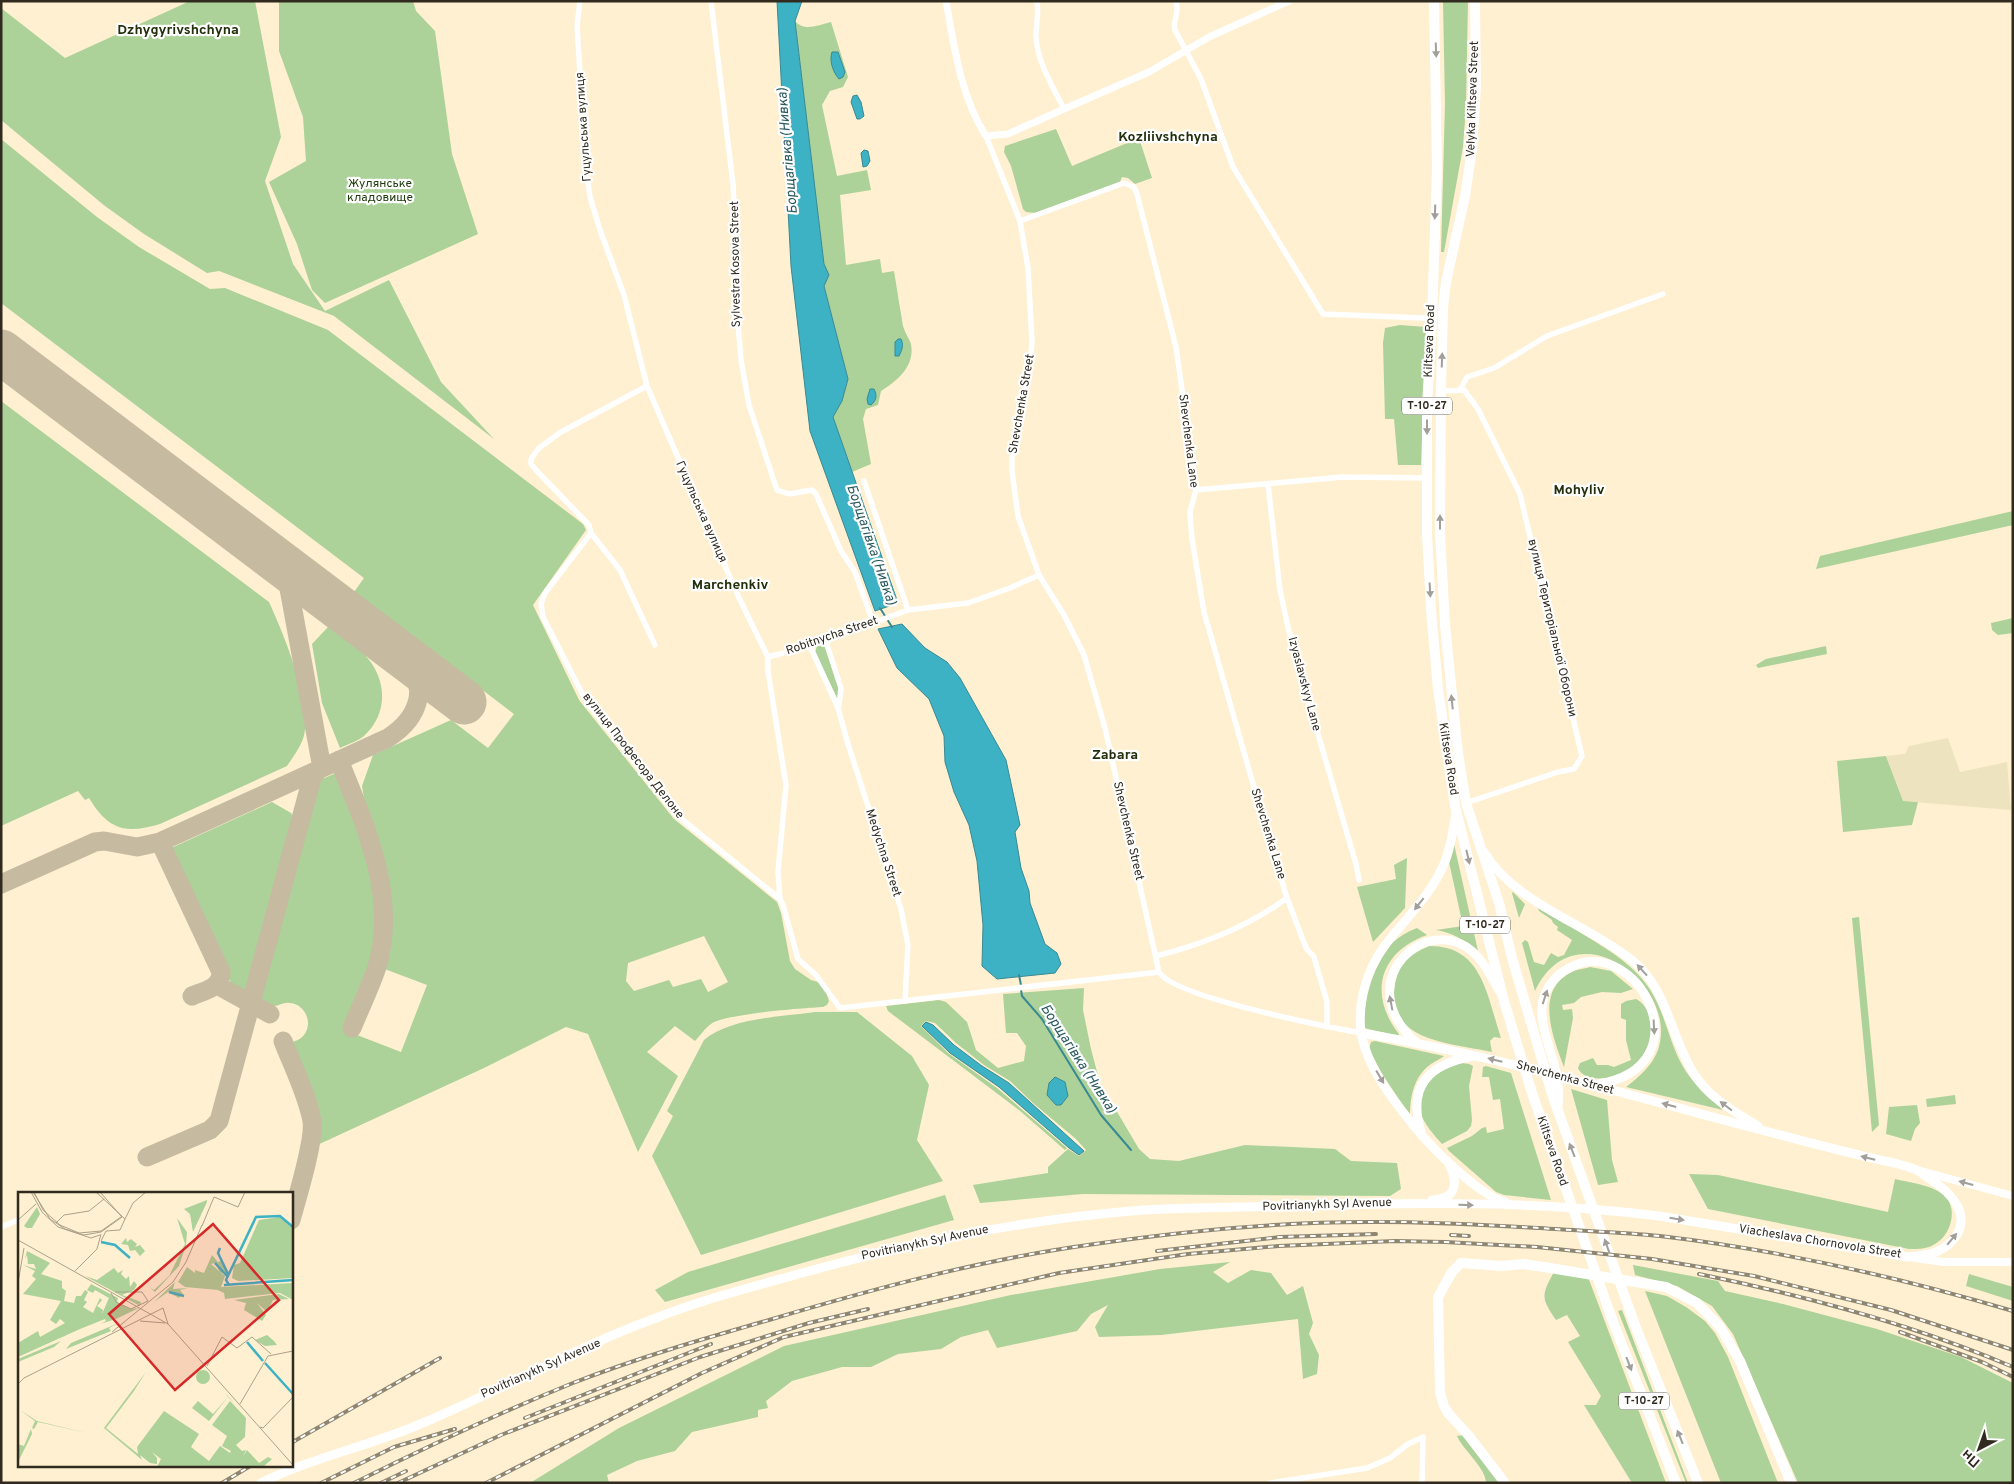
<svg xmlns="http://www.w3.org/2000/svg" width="2014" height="1484" viewBox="0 0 2014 1484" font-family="Overpass,sans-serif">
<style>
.green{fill:#acd199;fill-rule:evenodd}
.sand{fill:#ede3bf}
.water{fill:#3db2c5;stroke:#398993}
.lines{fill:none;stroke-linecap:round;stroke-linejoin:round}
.stream{stroke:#398993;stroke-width:2}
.taxiway{stroke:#c6bba0;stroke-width:19}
.runway{stroke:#c6bba0;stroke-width:45}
.minor{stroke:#fff;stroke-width:5.5}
.tertiary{stroke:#fff;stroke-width:7}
.secondary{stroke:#fff;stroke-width:8}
.primary{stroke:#fff;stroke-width:9}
.trunk{stroke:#fff;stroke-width:10}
.rail-casing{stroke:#8f8671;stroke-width:4}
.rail{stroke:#fefefe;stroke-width:2;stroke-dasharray:5.5;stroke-linecap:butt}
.oneway{fill:#a29f9a}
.labels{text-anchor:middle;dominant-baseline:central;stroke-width:4.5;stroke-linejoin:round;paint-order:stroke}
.shield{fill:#fefefe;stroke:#6e6a62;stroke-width:1}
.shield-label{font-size:11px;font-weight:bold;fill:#302a1f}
.street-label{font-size:12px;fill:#302a1f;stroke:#fefefe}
.park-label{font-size:12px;fill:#203c0c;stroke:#fefefe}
.neighbourhood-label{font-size:14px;font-weight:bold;fill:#23300c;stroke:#fefefe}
.water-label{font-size:14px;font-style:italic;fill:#285860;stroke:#fefefe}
.inset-river{fill:none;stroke:#3db2c5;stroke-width:2.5}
.inset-road{fill:none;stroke:#aca189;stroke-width:1}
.view{fill:#d62828;fill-opacity:0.15;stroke:#d62828;stroke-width:2.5}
.inset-edge{fill:none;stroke:#302a1f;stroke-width:2.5}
</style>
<rect width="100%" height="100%" fill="#fef0d0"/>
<path class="green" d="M190 1H255L281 137 265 181 293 264 325 311 389 280 441 382 494 439 334 316 232 276 219 271 207 273 144 234 105 206 1 120V8L65 58Z
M279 1H413L416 11 435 31 452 154 478 234 325 303 312 290 297 244 269 182 306 161 303 117 279 51Z
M1443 1H1468L1466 106 1463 147 1444 252H1441L1445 104Z
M795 21C804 32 819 25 831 22L848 77 843 87 830 91 822 105 837 176 867 170 871 190 840 195 846 265 880 259 882 273 894 271C897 290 900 308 903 326 905 333 909 338 911 344 915 366 898 380 881 391L878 405 866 409 863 419 871 464 852 472 833 417 842 401 848 379 824 286 829 275 824 264Z
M1056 129 1072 166 1139 138 1152 178 1135 184 1128 178 1122 177 1120 182 1036 213 1026 212 1023 209 1011 166 1004 152 1005 146Z
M1 139 97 217 139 247 210 289 225 288 328 330 583 524 586 530 533 605 579 700 674 819 777 902 781 913 790 961 795 969 811 980 818 982 826 992 829 1001 827 1005 823 1007C803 1008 723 1014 711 1024 705 1028 700 1036 695 1041L675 1026 647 1052 678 1076 638 1152 588 1034 566 1027 484 1068 313 1147 316 1122 311 1103 287 1043C294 1042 300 1040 304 1035 314 1022 304 1003 289 1003 284 1002 279 1006 274 1006 269 1006 264 1003 260 1000L320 780 336 773C365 839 391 903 367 976 361 994 352 1012 344 1030L401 1052 427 985 382 968 388 934 389 910 387 884 381 854 366 812 362 786 373 755 451 720 488 748 514 714 354 592 364 578 1 303ZM704 936 728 982 708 992 701 979 673 987 669 980 634 991 626 981 628 963Z
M1400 325 1426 327 1421 465H1398L1394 419H1385L1383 343 1385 328Z
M1 401 269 602C283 633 314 706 303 739 299 749 293 757 287 766L160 824C136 831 116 834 98 811 94 807 92 802 89 798L85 800 78 791 1 826Z
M2013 511V525L1816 569 1820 556Z
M2013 618V633L1998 635 1992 630 1991 623Z
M328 627C340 636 355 644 365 655 387 679 389 713 364 736 358 741 348 744 340 748L322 703 312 644Z
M822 645 825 647 839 688 838 700 815 652 817 646Z
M1826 646 1827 654 1758 668 1756 665 1766 659Z
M1886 756 1903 800 1918 802 1912 825 1843 832 1837 761Z
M272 802 291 813 294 819 246 994 233 987 169 849Z
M1454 844 1478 951C1464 940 1453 933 1436 930L1463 926 1449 862Z
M1407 858 1405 908 1373 942 1357 887 1396 879 1394 865Z
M1513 892 1525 904 1519 918 1512 893Z
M1538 908C1551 910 1569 926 1581 933 1607 949 1635 965 1651 991 1665 1014 1669 1041 1682 1065 1692 1083 1708 1096 1723 1110L1626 1087C1639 1077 1652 1066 1658 1050 1680 985 1575 906 1535 991L1522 943 1525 940 1528 942 1534 962 1544 965 1551 953 1558 957 1564 955 1572 940 1557 930 1558 927 1553 923 1552 920 1539 911Z
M1859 917 1879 1125 1872 1132 1852 918Z
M1417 928 1427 935C1379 952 1368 995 1399 1034L1398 1036 1364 1028C1365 986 1374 944 1417 928Z
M1429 946C1483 945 1487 997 1501 1038L1494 1037 1490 1041 1492 1052C1452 1043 1384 1042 1395 984 1399 963 1409 955 1429 946Z
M1590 967 1611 971 1633 989 1621 993 1602 992 1581 997 1574 1003 1562 1005 1563 1010 1572 1009 1573 1018 1564 1067C1553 1038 1534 990 1572 972 1577 969 1584 969 1590 967Z
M1084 988 1083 1010 1091 1049 1100 1083 1139 1149 1150 1159 1179 1161 1245 1145 1335 1149 1351 1161 1397 1163 1401 1189 1390 1196 1083 1194 980 1203 973 1185 1048 1173V1167L1068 1149 1079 1156 1086 1150 1076 1139 1033 1103 1010 1081 984 1065 956 1043 935 1023 926 1021 921 1026 948 1053 997 1088 1067 1148 1065 1150 1019 1110 888 1011 886 1006 939 1000 946 1002 967 1022 976 1050 998 1068 1024 1061 1026 1046 1017 1033H1006L1003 994Z
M1636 999C1651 1007 1654 1028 1651 1044 1650 1049 1644 1055 1641 1060 1639 1063 1637 1067 1634 1069 1621 1077 1586 1086 1578 1068L1580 1063 1593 1058 1597 1065H1608L1614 1067 1631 1060 1626 1040V1020L1621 1018V1004L1626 1001Z
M815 1012H857L912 1056 929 1085 917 1140 943 1181 701 1255 652 1156 673 1116 667 1111 704 1040C731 1017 782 1017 815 1012Z
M1375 1041 1444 1056C1441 1059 1435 1061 1431 1064 1414 1076 1410 1096 1410 1116L1381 1072 1369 1049 1371 1042Z
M1462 1063 1469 1064 1473 1066 1469 1086 1472 1120 1471 1126 1467 1131 1442 1144C1434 1135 1424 1124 1420 1112 1417 1098 1429 1079 1440 1071 1446 1067 1454 1065 1462 1063Z
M1486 1066 1511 1073 1551 1200 1504 1195 1496 1192 1449 1151 1447 1148 1472 1136 1482 1128 1486 1127 1487 1133 1504 1129 1500 1099 1493 1100 1489 1077H1482L1483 1067Z
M1571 1089 1607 1100 1612 1160 1618 1182 1598 1185Z
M1955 1095 1956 1104 1927 1107 1926 1099Z
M1917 1105 1920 1123 1915 1129 1911 1141 1886 1134 1889 1107Z
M1689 1174 1718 1175 1888 1212 1895 1179C1911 1183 1934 1185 1946 1197 1958 1211 1950 1236 1935 1244 1927 1249 1919 1249 1909 1249L1708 1209Z
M945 1195 954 1220 665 1302 655 1290 688 1272Z
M1230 1262 1213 1272 1228 1283 1251 1270 1271 1273 1287 1295 1303 1286 1313 1323 1309 1334 1319 1355 1317 1374 1303 1379 1298 1319 1161 1335 1099 1337 1095 1327 1108 1305 1091 1314 1077 1331 997 1348 988 1330 961 1337 941 1349 898 1354 871 1367H842L792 1381 766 1401 768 1408 758 1410V1417L692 1432 675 1451 637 1461 607 1475 609 1483H530L619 1428 784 1346 1011 1295 1160 1269Z
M1633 1265 1718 1281 1725 1291 1783 1304 1877 1329 1961 1357 2013 1383V1483H1798L1733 1334 1712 1306 1677 1286 1635 1275Z
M1554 1272 1588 1277 1666 1483H1632L1584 1405H1596L1601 1396 1568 1342 1580 1336 1567 1315 1556 1320C1541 1298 1541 1296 1554 1272Z
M1969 1274 2013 1287V1301L1966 1286Z
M1645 1291 1667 1296 1686 1307 1705 1321 1715 1333 1728 1357 1778 1483H1721Z
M1622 1310 1688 1483H1686L1618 1311Z
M1463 1435 1501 1483H1486C1486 1468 1463 1450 1457 1436Z"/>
<path class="sand" d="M1948 738 1960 772 2007 762 2011 810 1903 801 1886 756 1905 754 1909 746Z"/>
<path class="water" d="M777 1H802L795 21 824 264 829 275 824 286 848 379 842 401 833 417 898 603 875 611 810 431 791 266Z
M832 52H838L845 72 843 77 839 79C833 72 829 61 832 52Z
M857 95 861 102 864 116 860 119H857L851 102 853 96Z
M864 150 868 151 870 161 867 166 863 167 861 153Z
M898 339H901C904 345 902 350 899 356H895V342Z
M870 389H874C877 395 877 400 871 405L868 404 867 399Z
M902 624 925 648 947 662 960 678 1006 760 1020 825 1015 832 1021 868 1029 891 1030 903 1045 944 1057 953 1061 964 1055 973 997 979 982 966 983 925 977 861 969 825 954 792 945 762 944 736 929 699 897 668 878 629Z
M926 1022 933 1025 954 1045 982 1066 1009 1083 1084 1151 1079 1155 1069 1148 999 1087 950 1053 922 1026Z
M1055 1077 1065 1082 1068 1096 1061 1105H1056L1047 1095 1049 1083Z"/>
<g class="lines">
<path class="stream" d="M880 608 892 627
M1019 975 1021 985
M1021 990 1022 996 1042 1019 1101 1115 1131 1150"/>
<path class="taxiway" d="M285 567 322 768
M339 760C365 825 398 896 377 967 370 988 360 1008 352 1028
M160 842 221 972C222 988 203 991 192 996
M1 884 95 842 104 841 137 847 160 842 388 738C420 717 431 685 401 656
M217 985 270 1014
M283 1041C293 1067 307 1094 312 1121 315 1140 297 1198 291 1220
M147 1157 210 1130 219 1121 312 778 319 769"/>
<path class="runway" d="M1 352 464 702"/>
<path class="minor" d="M580 1 577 26 586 168 590 197 600 230 624 295 647 386 739 598 768 657V671L786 785 778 872 780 899 783 905 798 959 816 975 840 1008 1159 972
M711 1 733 184 736 244 735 287 741 360 749 405 777 490 789 494 812 490 816 494 841 551 855 572 873 622
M1037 1C1039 13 1036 25 1036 36 1037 62 1053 87 1064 109
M1176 1C1180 16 1172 19 1175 30L1201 79 1233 167 1323 314 1424 318 1432 320
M986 136 1020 221 1028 268 1032 341 1030 371 1012 455V471L1018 516 1039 575 1064 615 1084 655 1105 728 1159 972C1173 997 1328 1027 1361 1033
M1020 221 1124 183 1134 187 1137 194 1176 347 1196 490 1190 512 1192 539 1204 612 1263 819 1287 898 1306 948 1314 957 1327 1002V1027
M647 386 561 432 539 448 531 459V464L536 470 589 525 591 533 620 570 655 645
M1460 390 1467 377 1494 368 1547 336 1663 294
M1441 391 1464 390 1478 409 1520 494 1582 756 1574 769 1558 772 1466 803
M864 481 908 610
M1268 484 1280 590 1288 627 1304 686 1356 864 1359 880
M1196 490 1343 477 1427 478
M591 533 545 593 541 604 543 617 586 701 678 816 780 899
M829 639 827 645 841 688 839 706
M810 646 838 708 848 744 901 909 908 945 905 1001
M768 657 810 646 908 610 968 603 1010 588 1039 575
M1156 956C1201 945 1249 926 1287 898
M1 1227 18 1220
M1270 1483 1367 1468 1390 1458 1408 1444 1423 1437 1422 1483"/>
<path class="tertiary" d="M946 1C954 46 961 98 986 136L1008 134 1064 109 1149 72 1209 37 1289 1"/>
<path class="secondary" d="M1921 1171 2013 1196
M1915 1258 1944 1262H2013"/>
<path class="primary" d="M1456 813C1453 830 1451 848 1444 864 1431 895 1406 918 1386 944 1365 971 1353 1014 1365 1048 1374 1076 1395 1102 1413 1125 1431 1147 1478 1195 1505 1202
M1484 852C1515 904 1588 924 1633 961 1668 990 1671 1038 1694 1074 1709 1098 1735 1112 1758 1126
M1417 1043C1346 982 1430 906 1477 956 1487 967 1493 980 1500 992
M1558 1109C1559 1097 1559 1083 1556 1071 1551 1050 1538 1021 1543 1000 1547 986 1556 975 1569 968 1636 931 1708 1066 1598 1084
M1421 1132C1407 1085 1429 1064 1474 1056
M1432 1200C1456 1199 1459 1184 1449 1164
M261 1483C311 1458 366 1447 418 1425 498 1392 574 1348 656 1318 699 1301 744 1289 788 1277 904 1244 1023 1219 1144 1210 1194 1207 1246 1207 1296 1206 1415 1202 1540 1201 1659 1216L1908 1257C1926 1255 1941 1254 1953 1240 1974 1215 1950 1192 1930 1179 1925 1176 1920 1171 1914 1169 1897 1162 1877 1160 1859 1155 1820 1146 1781 1135 1742 1125 1616 1091 1490 1055 1361 1033"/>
<path class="trunk" d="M1434 1 1437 168 1432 320 1427 406V534L1431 610 1438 689 1455 806 1504 1001 1532 1093 1612 1319 1676 1483
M1475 1 1476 87 1472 149 1465 196 1446 282 1443 308 1441 391 1440 533 1445 625 1458 753 1466 803 1499 903 1512 958 1553 1097 1635 1325 1698 1483
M1505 1483 1469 1436 1448 1413 1444 1406 1440 1392 1438 1297 1452 1272 1461 1263 1501 1266 1523 1264 1544 1267 1666 1287 1697 1303 1720 1327 1740 1361 1791 1483"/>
<g class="rail-casing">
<path id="rail" d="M1451 1235 1469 1236
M1157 1251 1280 1237 1376 1234
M1699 1274C1806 1296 1912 1324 2013 1367
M1900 1332 1982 1362 2013 1377
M525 1418 711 1344
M291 1443 440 1358
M222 1483 252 1465
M321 1483 394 1447 455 1429
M354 1483C426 1447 499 1413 573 1383 637 1358 703 1339 769 1320 876 1288 984 1259 1095 1244 1185 1231 1277 1222 1369 1222 1426 1221 1483 1225 1540 1228 1580 1231 1620 1232 1660 1236 1779 1250 1898 1277 2013 1311
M381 1483 406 1471
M398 1483 501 1435 700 1357 809 1323 868 1309
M486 1483 702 1373 784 1337 1059 1273 1188 1254 1279 1246 1395 1241 1445 1242 1537 1247 1652 1259 1754 1276 1891 1310 2013 1350"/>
</g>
<use href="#rail" class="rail"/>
</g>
<defs><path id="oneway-solid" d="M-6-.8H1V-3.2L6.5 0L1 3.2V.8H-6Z" transform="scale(1.25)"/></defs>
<g class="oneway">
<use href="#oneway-solid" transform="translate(1436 50) rotate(88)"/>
<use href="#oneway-solid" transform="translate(1435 212) rotate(92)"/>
<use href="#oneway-solid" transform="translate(1442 360) rotate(-88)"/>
<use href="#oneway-solid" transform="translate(1427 427) rotate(90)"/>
<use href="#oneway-solid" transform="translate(1440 522) rotate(-90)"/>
<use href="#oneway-solid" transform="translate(1430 590) rotate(87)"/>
<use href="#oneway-solid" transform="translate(1452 702) rotate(-96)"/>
<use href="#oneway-solid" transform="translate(1468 857) rotate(77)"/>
<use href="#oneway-solid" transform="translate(1419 904) rotate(128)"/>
<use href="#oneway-solid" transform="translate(1642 970) rotate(-132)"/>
<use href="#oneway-solid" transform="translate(1545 997) rotate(-72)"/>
<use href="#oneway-solid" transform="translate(1391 1003) rotate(-101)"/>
<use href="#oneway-solid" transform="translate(1654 1027) rotate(87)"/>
<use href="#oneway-solid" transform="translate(1495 1060) rotate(-166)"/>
<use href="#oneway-solid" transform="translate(1380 1077) rotate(59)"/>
<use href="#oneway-solid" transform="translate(1669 1105) rotate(-165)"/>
<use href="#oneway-solid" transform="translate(1726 1106) rotate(-143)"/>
<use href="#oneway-solid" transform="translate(1572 1150) rotate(-111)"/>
<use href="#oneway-solid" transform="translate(1868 1158) rotate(-166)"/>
<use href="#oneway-solid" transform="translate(1966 1183) rotate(-165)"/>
<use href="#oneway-solid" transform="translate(1466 1205) rotate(1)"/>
<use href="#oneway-solid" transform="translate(1677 1219) rotate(9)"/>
<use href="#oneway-solid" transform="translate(1952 1239) rotate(-50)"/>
<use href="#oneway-solid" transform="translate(1607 1246) rotate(-110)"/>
<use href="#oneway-solid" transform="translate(1629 1364) rotate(69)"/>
<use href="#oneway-solid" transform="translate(1680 1437) rotate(-112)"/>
</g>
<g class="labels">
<g class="shield">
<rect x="1402" y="397.5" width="50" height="17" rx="4"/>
<rect x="1460" y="916.5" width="50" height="17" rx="4"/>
<rect x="1619" y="1392.5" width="50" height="17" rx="4"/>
</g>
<g class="shield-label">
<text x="1427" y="406">Т-10-27</text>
<text x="1485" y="925">Т-10-27</text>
<text x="1644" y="1401">Т-10-27</text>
</g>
<g class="street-label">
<text transform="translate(1473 99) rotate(-88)">Velyka Kiltseva Street</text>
<text transform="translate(584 127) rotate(-94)">Гуцульська вулиця</text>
<text transform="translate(736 264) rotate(-91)">Sylvestra Kosova Street</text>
<text transform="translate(1430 341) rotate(-88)">Kiltseva Road</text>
<text transform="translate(1022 404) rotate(-80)">Shevchenka Street</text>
<text transform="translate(1188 441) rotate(83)">Shevchenka Lane</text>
<text transform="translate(701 512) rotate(66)">Гуцульська вулиця</text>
<text transform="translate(1552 628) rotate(77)">вулиця Територіальної Оборони</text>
<text transform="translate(832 636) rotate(-19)">Robitnycha Street</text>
<text transform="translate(1304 684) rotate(75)">Izyaslavskyy Lane</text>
<text transform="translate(633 756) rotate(52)">вулиця Професора Делоне</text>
<text transform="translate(1448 759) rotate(81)">Kiltseva Road</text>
<text transform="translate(1128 831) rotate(77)">Shevchenka Street</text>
<text transform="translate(1268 834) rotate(73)">Shevchenka Lane</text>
<text transform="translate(883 853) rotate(72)">Medychna Street</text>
<text transform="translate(1565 1078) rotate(15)">Shevchenka Street</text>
<text transform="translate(1552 1151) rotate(71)">Kiltseva Road</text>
<text transform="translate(1327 1205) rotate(-2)">Povitrianykh Syl Avenue</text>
<text transform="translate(1820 1242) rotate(9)">Viacheslava Chornovola Street</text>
<text transform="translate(925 1243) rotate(-12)">Povitrianykh Syl Avenue</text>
<text transform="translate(541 1369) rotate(-24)">Povitrianykh Syl Avenue</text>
</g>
<g class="park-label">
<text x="380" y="184">Жулянське<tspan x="380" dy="14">кладовище</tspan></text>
</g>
<g class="neighbourhood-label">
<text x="178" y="30">Dzhygyrivshchyna</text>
<text x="1168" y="137">Kozliivshchyna</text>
<text x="1579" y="490">Mohyliv</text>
<text x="730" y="585">Marchenkiv</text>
<text x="1115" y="755">Zabara</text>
</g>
<g class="water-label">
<text transform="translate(788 151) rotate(-95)">Борщагівка (Нивка)</text>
<text transform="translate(871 545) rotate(71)">Борщагівка (Нивка)</text>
<text transform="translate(1078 1059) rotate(57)">Борщагівка (Нивка)</text>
</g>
</g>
<g transform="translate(18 1192)">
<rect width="275" height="275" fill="#fef0d0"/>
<path d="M189 8V10L175 40 172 22 166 17ZM19 15 22 22 14 36H9L6 34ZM262 25 275 36V86L220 89 214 86 216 73 222 71 241 28ZM159 26 169 40 168 53 161 74 137 100 132 96 136 98 151 84 167 52ZM108 46 109 50 113 47 119 52 117 55 122 53 127 59 122 64 117 58 112 59 110 53 103 52ZM9 59 32 71 23 82 44 89V96L48 99 46 109 56 111 58 104H63L67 98 70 100 63 114 66 108 69 110 65 115 75 121 82 106 84 108 79 114 85 118 84 122 91 106 77 98 75 101 69 98 73 92 100 106 99 110 112 117 121 116 98 127 82 132 88 129 87 127 62 137 0 165V151L20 139 22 145 47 131 42 127 38 132 32 128 43 109 5 102 18 87 14 84 17 79 5 73 18 77 16 72H10L9 63 7 67ZM194 63 200 70 203 69 210 83 202 80 197 71 193 72 207 84 203 95 275 91V108L262 101 207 107 206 101 200 98 167 95 160 90 169 75 177 81V78L186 81ZM96 76 100 81 105 78 103 82 108 87 111 84 112 95 116 89 119 93 116 98 104 103 123 110 122 114 67 84 79 88ZM157 90 155 97 170 96 162 98 165 102 161 106 150 100 136 110ZM261 102 271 107 255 108 249 120 239 111 248 123 244 129 226 118 228 111 216 108ZM103 130 91 136 93 139 48 157 53 151ZM249 143 256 149 259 153 247 154 237 148ZM43 149 36 155 0 170V167ZM178 185a7 7 0 1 1 14 0a7 7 0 1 1-14 0ZM128 180 116 199 88 236 120 262 119 255 146 219 181 242 173 255 191 269 202 254 212 261 213 259 204 254 209 244 194 233 212 209 228 226 227 245 218 253 224 259 228 258 225 265 229 258 241 271 250 265 254 267 245 275H139L143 267 134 260 139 266V272L132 271 122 263 124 268 86 236ZM207 201 217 212 210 205 191 229 174 216 180 209 195 222 210 205ZM2 218 19 229 69 241 20 230 16 237 14 236 17 229ZM13 237 14 242 0 270V252L6 254Z" fill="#acd199"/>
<path class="inset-river" d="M83 50 97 53 112 66M202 56 200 61 210 82M197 71 209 84M206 93 275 88M211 93 208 88 238 25 262 24 275 35M151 100 166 104M229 150 245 169M247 171 275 202"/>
<path class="inset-road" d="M13 0 24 20 40 35 73 46 82 43M15 0 32 27 47 37 66 43 83 40 104 25 82 0M16 0 25 18 42 33 61 41 83 39M78 0 107 27 115 11 128 0M0 28 18 12M38 31 46 23 71 19 86 7M184 34 196 5 220 15 227 0M83 39 103 25M0 48 150 132 275 273M83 49 88 39 102 38 107 27M56 80 79 57 83 42M0 91 6 56M93 101 98 110 113 117 130 109 124 100H97M145 116 150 132M122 129 147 131M94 140 155 90 168 70 184 33M189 174 204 145 219 156 234 145 253 162M0 192 6 186 145 116M222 212 250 164 275 159M242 235 245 236 275 205"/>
<path class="view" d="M195 32 261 108 157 198 91 122Z"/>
<rect width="275" height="275" class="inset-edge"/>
</g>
<rect width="2014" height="1484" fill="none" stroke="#302a1f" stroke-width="5"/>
<g transform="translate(1979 1449) rotate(221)" stroke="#fefefe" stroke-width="4" paint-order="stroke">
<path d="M0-4L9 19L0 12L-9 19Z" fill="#302a1f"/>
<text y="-8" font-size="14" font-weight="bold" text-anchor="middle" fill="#302a1f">Пн</text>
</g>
</svg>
